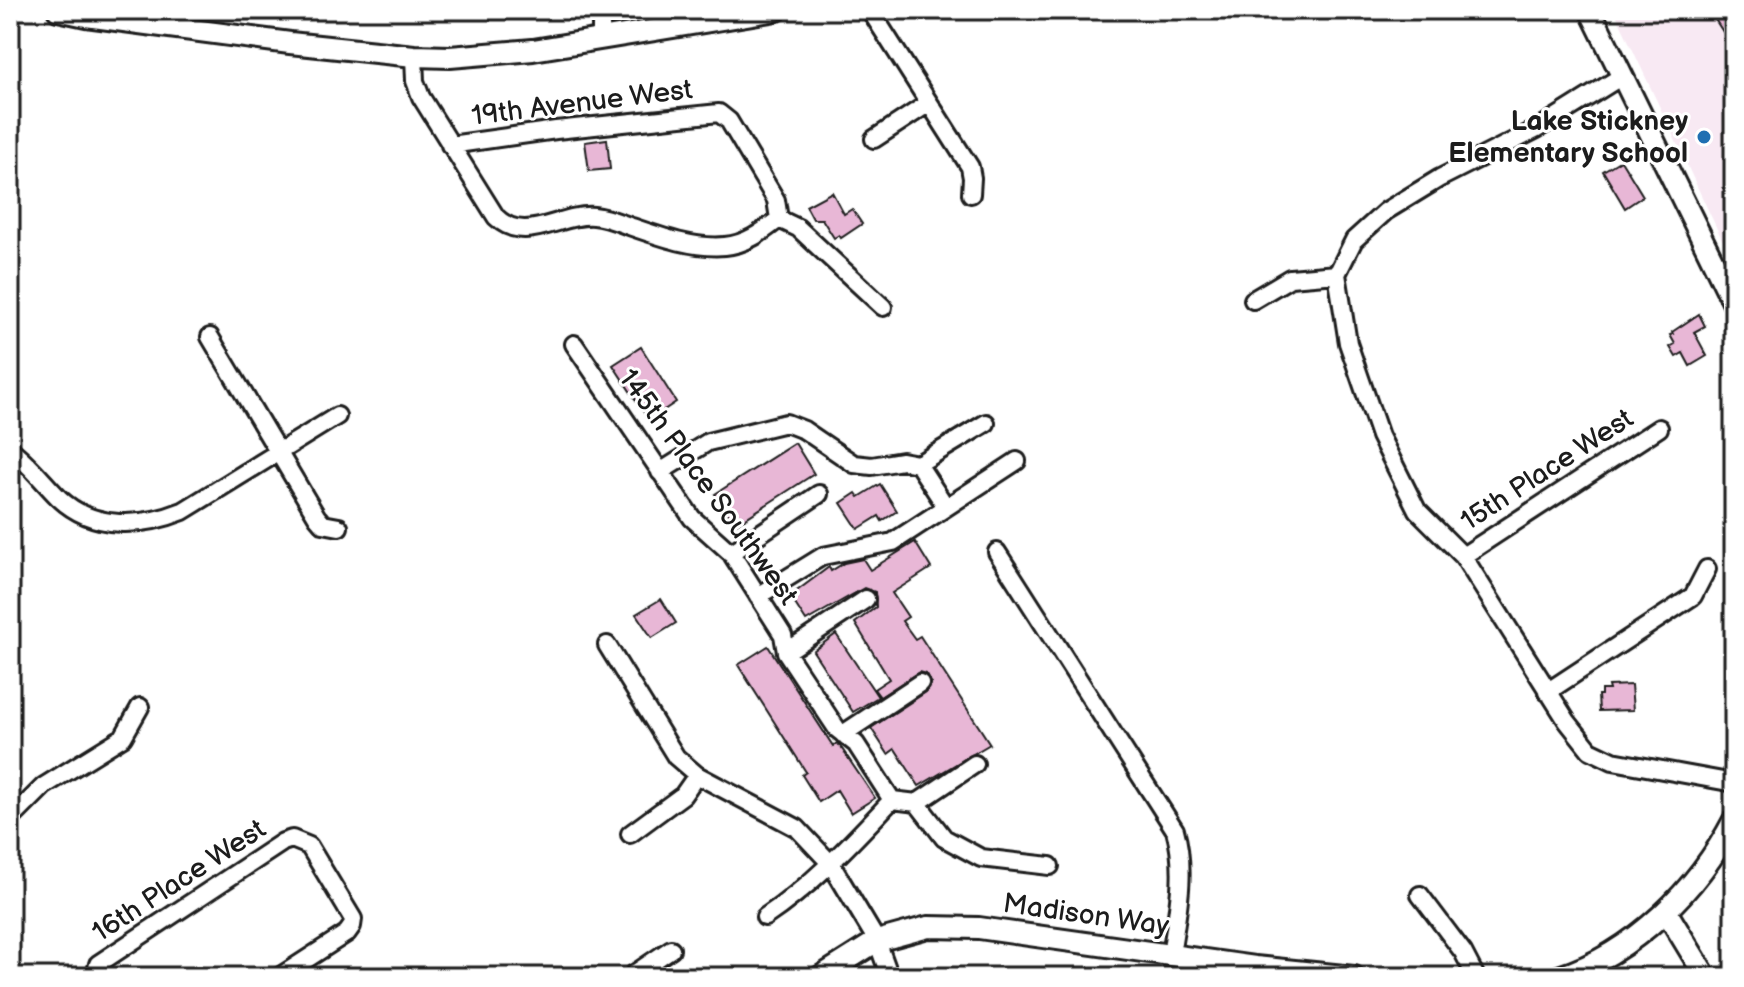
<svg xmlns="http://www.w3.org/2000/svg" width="1744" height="987" viewBox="0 0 1744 987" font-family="'Balsamiq Sans',sans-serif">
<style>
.built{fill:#f8e9f3}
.building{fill:#e8b7d6;stroke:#1c1c1c;stroke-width:2}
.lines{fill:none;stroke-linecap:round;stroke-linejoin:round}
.minor-casing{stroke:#1c1c1c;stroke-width:22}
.tertiary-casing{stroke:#1c1c1c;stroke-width:26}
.minor{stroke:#fff;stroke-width:16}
.tertiary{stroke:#fff;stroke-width:20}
.poi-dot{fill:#1f6fb2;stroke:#fff;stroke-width:3}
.labels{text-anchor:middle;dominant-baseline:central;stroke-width:6;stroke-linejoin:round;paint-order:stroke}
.street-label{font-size:28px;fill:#1c1c1c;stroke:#fff}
.poi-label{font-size:28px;font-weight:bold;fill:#1c1c1c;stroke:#fff;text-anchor:end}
</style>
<rect width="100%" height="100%" fill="#fff"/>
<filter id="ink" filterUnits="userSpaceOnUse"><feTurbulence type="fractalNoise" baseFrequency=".0125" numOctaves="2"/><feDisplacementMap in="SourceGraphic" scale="16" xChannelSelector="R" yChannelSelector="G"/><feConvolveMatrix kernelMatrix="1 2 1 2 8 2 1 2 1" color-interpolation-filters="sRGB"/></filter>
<g filter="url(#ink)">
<path class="built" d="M1614 10H1734V265Z"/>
<path class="building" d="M1709 10H1734V49Z
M607 139 610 169 589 171 585 142Z
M1621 160 1643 196 1625 208 1603 171Z
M832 192 844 214 852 209 862 224 841 238 839 235 834 238 822 219H813L806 206Z
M1699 314 1705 326 1694 332 1707 356 1690 366 1683 353 1676 357 1670 347 1675 344 1670 335 1673 334 1672 332Z
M641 347 676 402 649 420 613 365Z
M795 443 814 474 735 525 715 494Z
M880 484 897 511 882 521 879 516 858 529 841 503 856 493 859 497Z
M915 542 931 568 892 593 908 617 902 621 915 639 920 636 990 744 919 786 895 749 888 754 871 728 926 692 931 682 926 674 919 672 880 697 874 689 889 679 855 623 876 607 875 592 864 588 806 621 790 596 829 567 831 571 844 563 863 559 870 570Z
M661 599 676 623 652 638 636 614Z
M836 634 878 697 853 712 813 651Z
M768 646 833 746 837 743 840 746 875 798 851 813 837 790 819 802 802 775 806 772 738 665Z
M1631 685 1633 710 1599 711 1598 695H1601V690H1609L1608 686Z"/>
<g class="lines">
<g class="minor-casing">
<path id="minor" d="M166 10 171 27
M601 10V39
M870 10 970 167 972 178 971 194
M414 56 415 81 421 97 496 217C525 246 560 213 594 216 606 217 618 222 629 226 658 236 694 249 725 246 747 244 762 232 779 219
M874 139 929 103
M450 145 556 130 719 113 729 121 776 200 779 219 798 228 883 307
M1337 274 1348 343 1380 436 1417 510 1463 556 1567 721 1590 750 1613 761 1734 783
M1337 274 1354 240 1386 211 1440 178 1537 129 1622 76
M1253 300 1290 278 1337 274
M210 337 317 517 323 524 339 527
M574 344 692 518 731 553 783 635 786 652 837 729 856 744 892 800 917 803 944 838 981 858 1050 866
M10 449C29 463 42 481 59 498 94 531 143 527 183 511L337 416
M918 464 946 507
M660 472 708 442 786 423 804 430 854 464 872 466 902 461 918 464 986 423
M997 552 1175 830C1187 872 1177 913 1171 955
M731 553 819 494
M1463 556 1659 428
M758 596 823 556 893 542 1017 461
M607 645 676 757 697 775 797 828 831 864 877 941 890 977
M786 652 866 599
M1547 692 1693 596 1707 569
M843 734 920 683
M917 803 975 764
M10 820 44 786 123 737 140 707
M630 834 683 795 697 775
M1420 895 1463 952 1476 977
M765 917C814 884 852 842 892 800
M95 977 98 964 283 842 292 839 309 846 353 919 352 926 347 933 279 977
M635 977 634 974 671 949"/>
</g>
<g class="tertiary-casing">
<path id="tertiary" d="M58 10 86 16 290 43 414 56 450 57 533 50 777 10
M1590 10 1734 304
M1666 911 1706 977
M820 977 877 941 928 927 979 928 1255 967 1354 977
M1559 977C1634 953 1698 889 1734 820"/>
</g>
<use href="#minor" class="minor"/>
<use href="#tertiary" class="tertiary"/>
</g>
</g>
<circle class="poi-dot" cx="1704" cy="137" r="8"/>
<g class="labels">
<g class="street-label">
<text transform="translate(582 103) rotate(-7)">19th Avenue West</text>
<text transform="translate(1547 470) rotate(-33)">15th Place West</text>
<text transform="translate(708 487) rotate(54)">145th Place Southwest</text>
<text transform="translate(179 881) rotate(-33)">16th Place West</text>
<text transform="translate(1086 915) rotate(8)">Madison Way</text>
</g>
<g class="poi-label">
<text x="1688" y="121">Lake Stickney<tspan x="1688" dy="32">Elementary School</tspan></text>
</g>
</g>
<rect width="1744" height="987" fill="none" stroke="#fff" stroke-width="40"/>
<rect x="20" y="20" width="1704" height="947" fill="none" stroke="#1c1c1c" stroke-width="3" filter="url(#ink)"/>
</svg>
